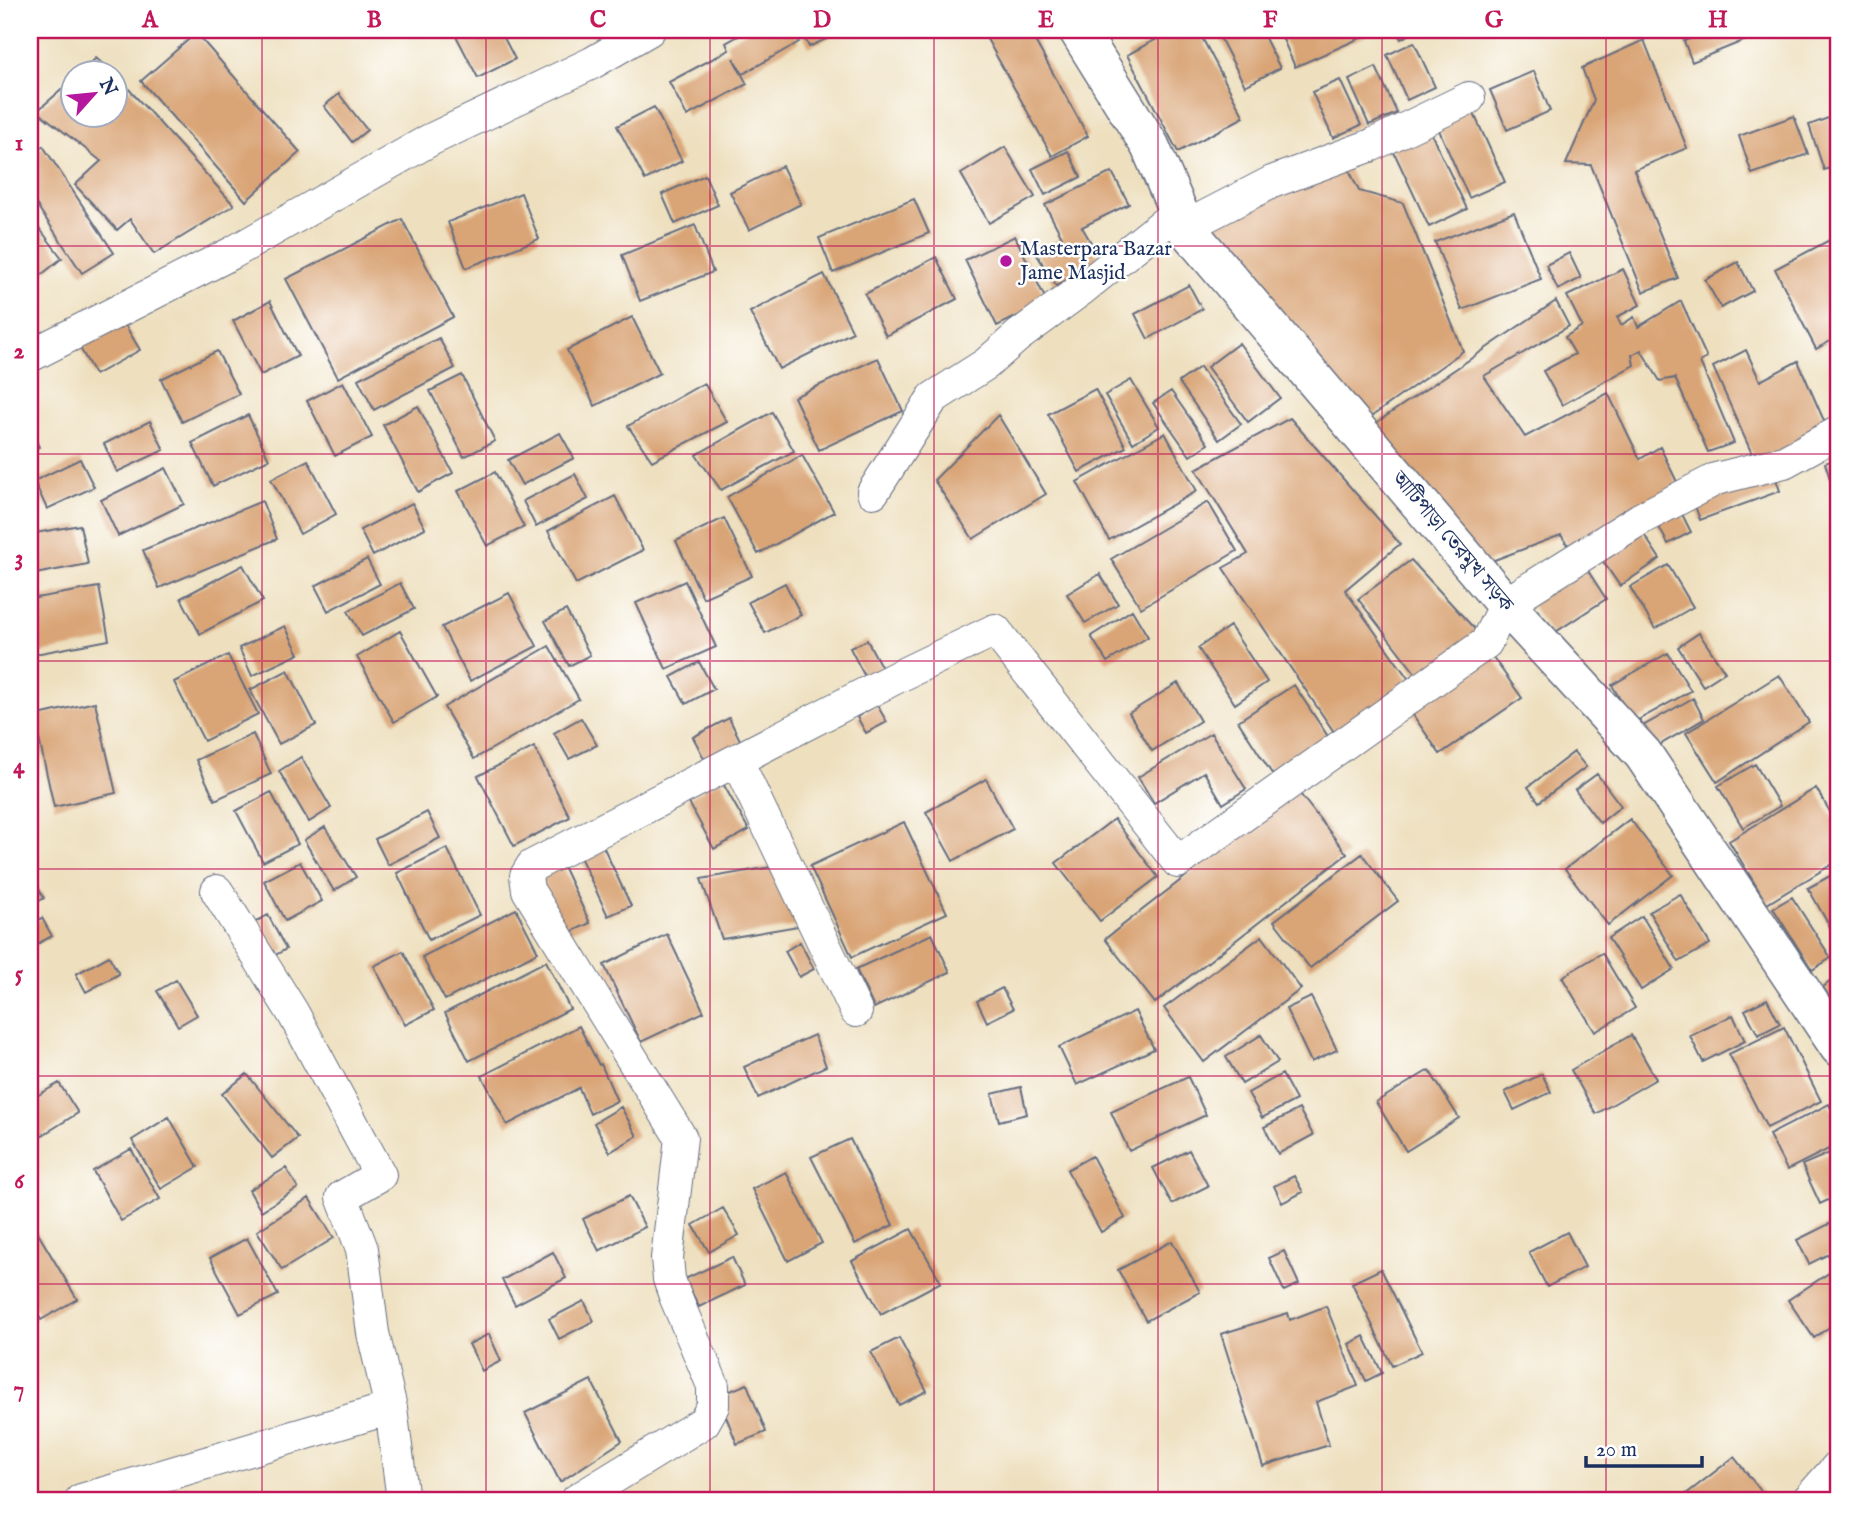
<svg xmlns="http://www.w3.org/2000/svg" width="1869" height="1530" viewBox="0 0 1869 1530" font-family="'IM FELL English','Noto Serif Bengali',serif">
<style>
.building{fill:#d9a476}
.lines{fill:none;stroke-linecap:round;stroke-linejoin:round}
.minor-casing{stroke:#656d80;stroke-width:34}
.secondary-casing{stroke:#656d80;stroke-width:41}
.minor{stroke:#fff;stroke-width:32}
.secondary{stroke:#fff;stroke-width:38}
.grid{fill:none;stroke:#c2185b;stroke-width:2;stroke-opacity:0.55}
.poi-dot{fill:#b5179e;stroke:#fff;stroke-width:2.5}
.labels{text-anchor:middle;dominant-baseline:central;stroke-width:5;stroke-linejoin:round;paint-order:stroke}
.poi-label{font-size:21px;fill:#1b2f5e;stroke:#fff;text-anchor:start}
.street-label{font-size:21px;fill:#1b2f5e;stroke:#fff}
.neatline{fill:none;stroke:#c2185b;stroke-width:2.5}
.grid-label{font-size:23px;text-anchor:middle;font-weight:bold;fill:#c2185b}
</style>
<rect width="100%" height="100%" fill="#fff"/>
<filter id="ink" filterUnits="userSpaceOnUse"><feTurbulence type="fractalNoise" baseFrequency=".0143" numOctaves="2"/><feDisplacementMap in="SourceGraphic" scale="14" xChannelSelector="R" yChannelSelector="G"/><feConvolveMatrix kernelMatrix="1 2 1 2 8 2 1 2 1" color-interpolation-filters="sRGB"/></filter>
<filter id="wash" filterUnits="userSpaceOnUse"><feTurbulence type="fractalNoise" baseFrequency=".00686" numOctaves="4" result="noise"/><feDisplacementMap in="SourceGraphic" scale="28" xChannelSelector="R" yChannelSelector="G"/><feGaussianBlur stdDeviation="1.57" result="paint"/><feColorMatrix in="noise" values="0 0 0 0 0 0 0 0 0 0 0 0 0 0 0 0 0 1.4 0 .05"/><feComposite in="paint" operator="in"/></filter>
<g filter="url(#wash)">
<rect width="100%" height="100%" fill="#eee0bf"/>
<g id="blocks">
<path class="building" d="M453 30H500L515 59 478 78Z
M749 30H792L799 42 743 74 733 58 747 84 687 116 669 82 729 50 726 43Z
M801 30H835L837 34 809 47Z
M982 30H1029L1088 136 1052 156Z
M1173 30H1198L1244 117 1178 152 1127 55Z
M1216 30H1261L1280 68 1245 86Z
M1279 30H1371L1372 33 1295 67Z
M1396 30H1418L1401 39Z
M1711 30H1770L1692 62 1684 41Z
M196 33 300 152 246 201 141 81Z
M1644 40 1687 148 1634 170 1678 278 1643 292 1591 165 1566 164 1594 100 1582 68Z
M1414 42 1435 87 1407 100 1387 55Z
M96 58 114 74H79Z
M1376 67 1397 113 1369 125 1349 80Z
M1534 71 1550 111 1507 130 1490 90Z
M116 75 234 205 154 254 130 219 117 230 75 185 101 161 37 111 74 79V116H116Z
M1340 80 1361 125 1333 138 1312 92Z
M339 94 367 130 352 142 324 106Z
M1470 105 1505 182 1469 198 1435 121Z
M654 107 682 161 645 180 617 126Z
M1839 114V165L1824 170 1809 125Z
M1794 116 1808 154 1752 174 1739 136Z
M1429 129 1467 209 1429 227 1391 146Z
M43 146 114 253 82 273 30 195V155Z
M1005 147 1035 197 989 223 961 174Z
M1068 151 1081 177 1045 195 1032 169Z
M1345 161 1359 191 1403 203 1463 351 1361 424 1193 228Z
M782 166 801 204 749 230 730 192Z
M1112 172 1129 204 1082 227 1101 260 1056 286 1036 253 1062 237 1045 205Z
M705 175 718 205 675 224 662 194Z
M521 193 539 239 466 268 448 222Z
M914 199 929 233 833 273 819 238Z
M1514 212 1541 279 1462 310 1435 242Z
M30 216 62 258 30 284Z
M402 219 453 317 338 378 286 279Z
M695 225 713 272 640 301 622 255Z
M1839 235V336L1816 349 1775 269Z
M1015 236 1047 302 997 326 965 260Z
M1569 253 1581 278 1558 290 1546 265Z
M936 257 957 299 886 336 865 294Z
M1738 262 1753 291 1721 308 1705 280Z
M1623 269 1640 305 1617 317 1621 325 1634 317 1638 327 1681 301 1707 358 1700 362 1734 443 1708 452 1675 378 1660 381 1641 350 1632 355 1634 365 1562 405 1543 371 1575 354 1565 337 1582 326 1567 296Z
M824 274 853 332 779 369 750 312Z
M1189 285 1202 309 1148 339 1135 314Z
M270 301 298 356 261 375 233 321Z
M1556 301 1569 326 1484 376 1525 437 1608 393 1640 459 1660 447 1678 484 1573 553 1561 535 1481 565 1367 429Z
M632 317 660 373 595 406 567 350Z
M124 323 140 350 95 375 80 348Z
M439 338 455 368 374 410 358 379Z
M1239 343 1280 398 1248 422 1207 367Z
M1746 350 1760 381 1798 361 1828 430 1756 463 1713 367Z
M217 351 239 394 182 422 161 379Z
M878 358 903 411 819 450 794 397Z
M1839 365V393L1838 394 1832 367Z
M1200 367 1241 424 1219 440 1179 382Z
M462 375 495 441 464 457 430 391Z
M1131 380 1159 427 1133 443 1105 395Z
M343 382 372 437 335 456 307 401Z
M704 383 727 422 652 461 628 426Z
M1095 389 1126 447 1079 472 1048 414Z
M1171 391 1208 444 1190 456 1153 403Z
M418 406 453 473 418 492 383 425Z
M772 412 794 451 721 490 696 455Z
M248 415 269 459 213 486 192 443Z
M998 415 1046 494 973 539 934 480Z
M1290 418 1400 544 1345 590 1415 688 1338 738 1223 568 1248 554 1196 469Z
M150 421 164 450 117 472 104 444Z
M30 428 39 447 30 451Z
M560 433 574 458 522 485 508 460Z
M1165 433 1197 491 1109 540 1077 482Z
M802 455 834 512 758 554 727 497Z
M1839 458V507L1825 463Z
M80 459 94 487 47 509 34 481Z
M308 460 336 514 300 534 271 479Z
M166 468 184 504 118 536 101 500Z
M1773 470 1780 491 1700 520 1693 500Z
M495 472 524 527 487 546 458 491Z
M575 474 588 499 536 527 523 501Z
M615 496 643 550 576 584 548 531Z
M262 501 277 539 159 588 143 550Z
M1208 502 1237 551 1141 608 1111 559Z
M412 503 425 528 373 556 360 530Z
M1679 508 1691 532 1668 544 1655 520Z
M724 518 752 576 703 598 676 541Z
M80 525 88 564 30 575V534Z
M1641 530 1660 559 1620 586 1600 557Z
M367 559 380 584 328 611 315 586Z
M1411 560 1483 638 1420 679 1358 599Z
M1583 563 1606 599 1551 635 1528 599Z
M243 565 263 601 200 634 181 598Z
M1668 565 1693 607 1655 629 1630 587Z
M1100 574 1118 604 1085 623 1067 594Z
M685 581 716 647 666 669 636 603Z
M400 583 414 609 362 636 348 611Z
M785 583 801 615 765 633 748 602Z
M99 587 109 640 30 655V599Z
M509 593 537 646 470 681 442 627Z
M566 610 590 655 569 666 545 621Z
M1132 610 1148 637 1107 662 1091 636Z
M285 626 299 654 252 676 239 648Z
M1230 626 1267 682 1235 704 1198 648Z
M400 631 437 697 394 722 357 657Z
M1699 633 1725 672 1703 686 1678 647Z
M867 640 883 670 866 679 850 648Z
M549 646 579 699 474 759 444 707Z
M1668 653 1691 691 1633 723 1612 685Z
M228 655 258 714 204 741 174 682Z
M1492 656 1522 698 1440 754 1411 712Z
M699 662 714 689 686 704 671 677Z
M288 670 316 725 279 744 250 690Z
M1779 675 1809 722 1717 782 1686 733Z
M1178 683 1200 721 1152 751 1129 713Z
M1294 685 1333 744 1276 780 1238 721Z
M1693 698 1704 719 1654 748 1643 726Z
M95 702 116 793 54 807 34 716Z
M877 705 887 722 866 733 857 717Z
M581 718 597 745 569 759 554 733Z
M729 718 745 750 709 768 693 737Z
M1211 733 1246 789 1223 804 1204 772 1154 803 1138 777Z
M253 734 271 774 215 800 196 760Z
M534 747 570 817 514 846 478 776Z
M1574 752 1586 767 1539 802 1528 787Z
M301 757 331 808 309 822 279 771Z
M1755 764 1780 806 1743 828 1718 786Z
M1597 774 1621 806 1600 823 1575 790Z
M986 779 1013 829 953 861 926 812Z
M721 780 749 830 714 849 687 799Z
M1816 788 1839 827V860L1767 904 1729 841Z
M1297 790 1347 854 1155 1003 1105 939Z
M271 792 298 844 263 862 236 811Z
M427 812 440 838 388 865 375 839Z
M1114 819 1158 877 1100 921 1056 863Z
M1630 819 1673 875 1608 925 1565 869Z
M904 822 947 913 852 957 810 866Z
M325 827 356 877 334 891 304 840Z
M603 846 631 906 608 916 580 857Z
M447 848 480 915 429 940 397 873Z
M1362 854 1398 901 1310 968 1274 921Z
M300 862 322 901 285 921 264 881Z
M562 864 590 923 567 934 539 875Z
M777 866 798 926 722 939 701 879Z
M1839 871V943L1808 888Z
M30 874 44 898 30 907Z
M1680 894 1710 944 1679 962 1649 912Z
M1792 897 1831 958 1812 970 1773 908Z
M516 909 538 952 445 1000 422 957Z
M268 915 286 949 270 958 252 924Z
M1642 916 1674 969 1641 990 1608 938Z
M42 918 52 936 30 948V925Z
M667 934 704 1012 641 1042 604 965Z
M932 934 950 972 874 1008 856 969Z
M1262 936 1301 989 1204 1062 1164 1008Z
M800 942 814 969 799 977 785 951Z
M403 951 434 1010 405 1025 374 966Z
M1602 953 1635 1008 1595 1032 1562 977Z
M109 956 119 974 86 992 76 974Z
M546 961 570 1009 469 1061 445 1013Z
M1839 975V1011L1823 987Z
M176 980 197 1015 178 1026 157 991Z
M1002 988 1013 1009 987 1022 977 1001Z
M1311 997 1337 1050 1311 1062 1286 1009Z
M1767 999 1780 1024 1758 1035 1745 1010Z
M1135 1011 1154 1049 1077 1085 1059 1047Z
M1733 1015 1745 1041 1703 1062 1690 1036Z
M579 1026 599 1065 601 1064 617 1101 590 1114 579 1088 507 1125 482 1076Z
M1784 1027 1821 1101 1767 1128 1729 1054Z
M814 1035 826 1066 758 1098 744 1067Z
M1261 1035 1278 1062 1242 1084 1226 1057Z
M1631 1035 1656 1079 1596 1114 1571 1070Z
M1429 1070 1459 1118 1406 1151 1376 1102Z
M247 1074 298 1138 272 1158 222 1094Z
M1282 1074 1296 1100 1262 1118 1248 1093Z
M1542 1074 1551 1092 1514 1110 1505 1092Z
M1188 1077 1206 1115 1129 1151 1111 1112Z
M59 1083 78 1113 30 1143V1100Z
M1021 1087 1027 1114 999 1121 992 1094Z
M1829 1104 1839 1125V1144L1787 1170 1769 1135Z
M621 1107 637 1136 610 1152 594 1123Z
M1299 1109 1313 1135 1278 1154 1264 1127Z
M169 1117 198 1167 161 1189 132 1140Z
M850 1139 893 1225 855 1244 811 1157Z
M131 1149 160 1199 121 1221 93 1171Z
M1839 1149V1195L1820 1204 1802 1165Z
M1189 1150 1208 1186 1172 1204 1153 1168Z
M1092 1156 1125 1218 1101 1232 1067 1170Z
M286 1168 298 1188 261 1211 249 1190Z
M786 1172 822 1243 788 1261 752 1189Z
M1294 1176 1303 1192 1282 1203 1274 1186Z
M629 1196 645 1227 599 1251 583 1219Z
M309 1198 334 1238 282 1270 257 1231Z
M723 1208 739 1235 709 1252 693 1225Z
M1839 1219V1249L1809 1264 1797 1240Z
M30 1220 77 1299 41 1320 30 1301Z
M911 1229 941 1282 881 1314 852 1261Z
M1567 1232 1585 1267 1547 1287 1529 1252Z
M247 1238 278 1295 240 1314 210 1258Z
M1172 1241 1200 1292 1146 1321 1118 1270Z
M1284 1251 1299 1284 1284 1291 1269 1258Z
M553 1252 566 1278 515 1305 502 1280Z
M732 1257 745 1285 699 1307 685 1279Z
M1381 1269 1422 1352 1392 1366 1352 1283Z
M1832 1271 1839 1282V1320L1814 1338 1788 1300Z
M584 1301 594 1321 559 1339 549 1319Z
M1326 1306 1358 1386 1316 1402 1329 1445 1263 1466 1221 1334 1288 1313 1290 1320Z
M489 1334 501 1361 482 1371 469 1344Z
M1364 1336 1382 1373 1366 1381 1349 1344Z
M899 1338 927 1391 899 1405 871 1352Z
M591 1380 622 1441 560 1482 525 1413Z
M747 1384 766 1432 737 1444 718 1396Z
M1734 1457 1768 1500H1683L1681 1498Z"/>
</g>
</g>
<g filter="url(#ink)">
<use href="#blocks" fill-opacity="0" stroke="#656d80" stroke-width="2"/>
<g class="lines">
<g class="minor-casing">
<path id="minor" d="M1185 227 1272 182 1372 145 1469 98
M30 356 232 253 430 140 592 63 649 30
M873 492 933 398 986 364 1018 336 1082 289 1178 212
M737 761 856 1011
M217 891 293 1013 380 1175 342 1197 362 1249 373 1333 391 1408
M81 1500 391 1408 403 1500
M577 1500 704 1422 713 1406V1386L675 1296 669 1279 667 1258 681 1138 528 890 526 876 532 866 899 676 995 630 1178 862 1486 643 1505 604 1640 519 1716 479 1784 462 1839 432
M1808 1500 1839 1465"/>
</g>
<g class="secondary-casing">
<path id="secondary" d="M1078 30 1150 146 1185 227 1505 604 1643 754 1839 1047"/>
</g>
<use href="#minor" class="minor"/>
<use href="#secondary" class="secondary"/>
</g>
</g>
<path class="grid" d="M262 30V1500M486 30V1500M710 30V1500M934 30V1500M1158 30V1500M1382 30V1500M1606 30V1500M30 246H1839M30 454H1839M30 661H1839M30 869H1839M30 1076H1839M30 1284H1839"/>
<circle class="poi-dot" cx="1006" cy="261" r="7"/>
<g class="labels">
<g class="poi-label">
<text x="1020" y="249">Masterpara Bazar<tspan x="1020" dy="24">Jame Masjid</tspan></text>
</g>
<g class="street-label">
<text transform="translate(1452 542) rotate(50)">আটিপাড়া তেরমুখ সড়ক</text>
</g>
</g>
<rect width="1869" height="1530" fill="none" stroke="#fff" stroke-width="77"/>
<g transform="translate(94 94) rotate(63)"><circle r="33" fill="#ffffff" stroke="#a4acbf" stroke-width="2"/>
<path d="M0-5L12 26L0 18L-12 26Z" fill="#b5179e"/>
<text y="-10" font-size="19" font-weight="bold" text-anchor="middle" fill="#1b2f5e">N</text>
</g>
<path d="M1586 1456v10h116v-10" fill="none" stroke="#1b2f5e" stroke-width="3.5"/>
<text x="1596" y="1456" font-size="21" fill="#1b2f5e" stroke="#ffffff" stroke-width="5" paint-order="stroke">20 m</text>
<rect x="38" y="38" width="1792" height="1454" class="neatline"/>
<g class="grid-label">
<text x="150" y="27">A</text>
<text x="374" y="27">B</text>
<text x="598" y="27">C</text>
<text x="822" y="27">D</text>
<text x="1046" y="27">E</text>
<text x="1270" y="27">F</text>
<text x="1494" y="27">G</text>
<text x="1718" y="27">H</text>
<text x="19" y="150">1</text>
<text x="19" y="358">2</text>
<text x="19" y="565">3</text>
<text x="19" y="773">4</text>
<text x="19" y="981">5</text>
<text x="19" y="1188">6</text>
<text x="19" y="1396">7</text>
</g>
</svg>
